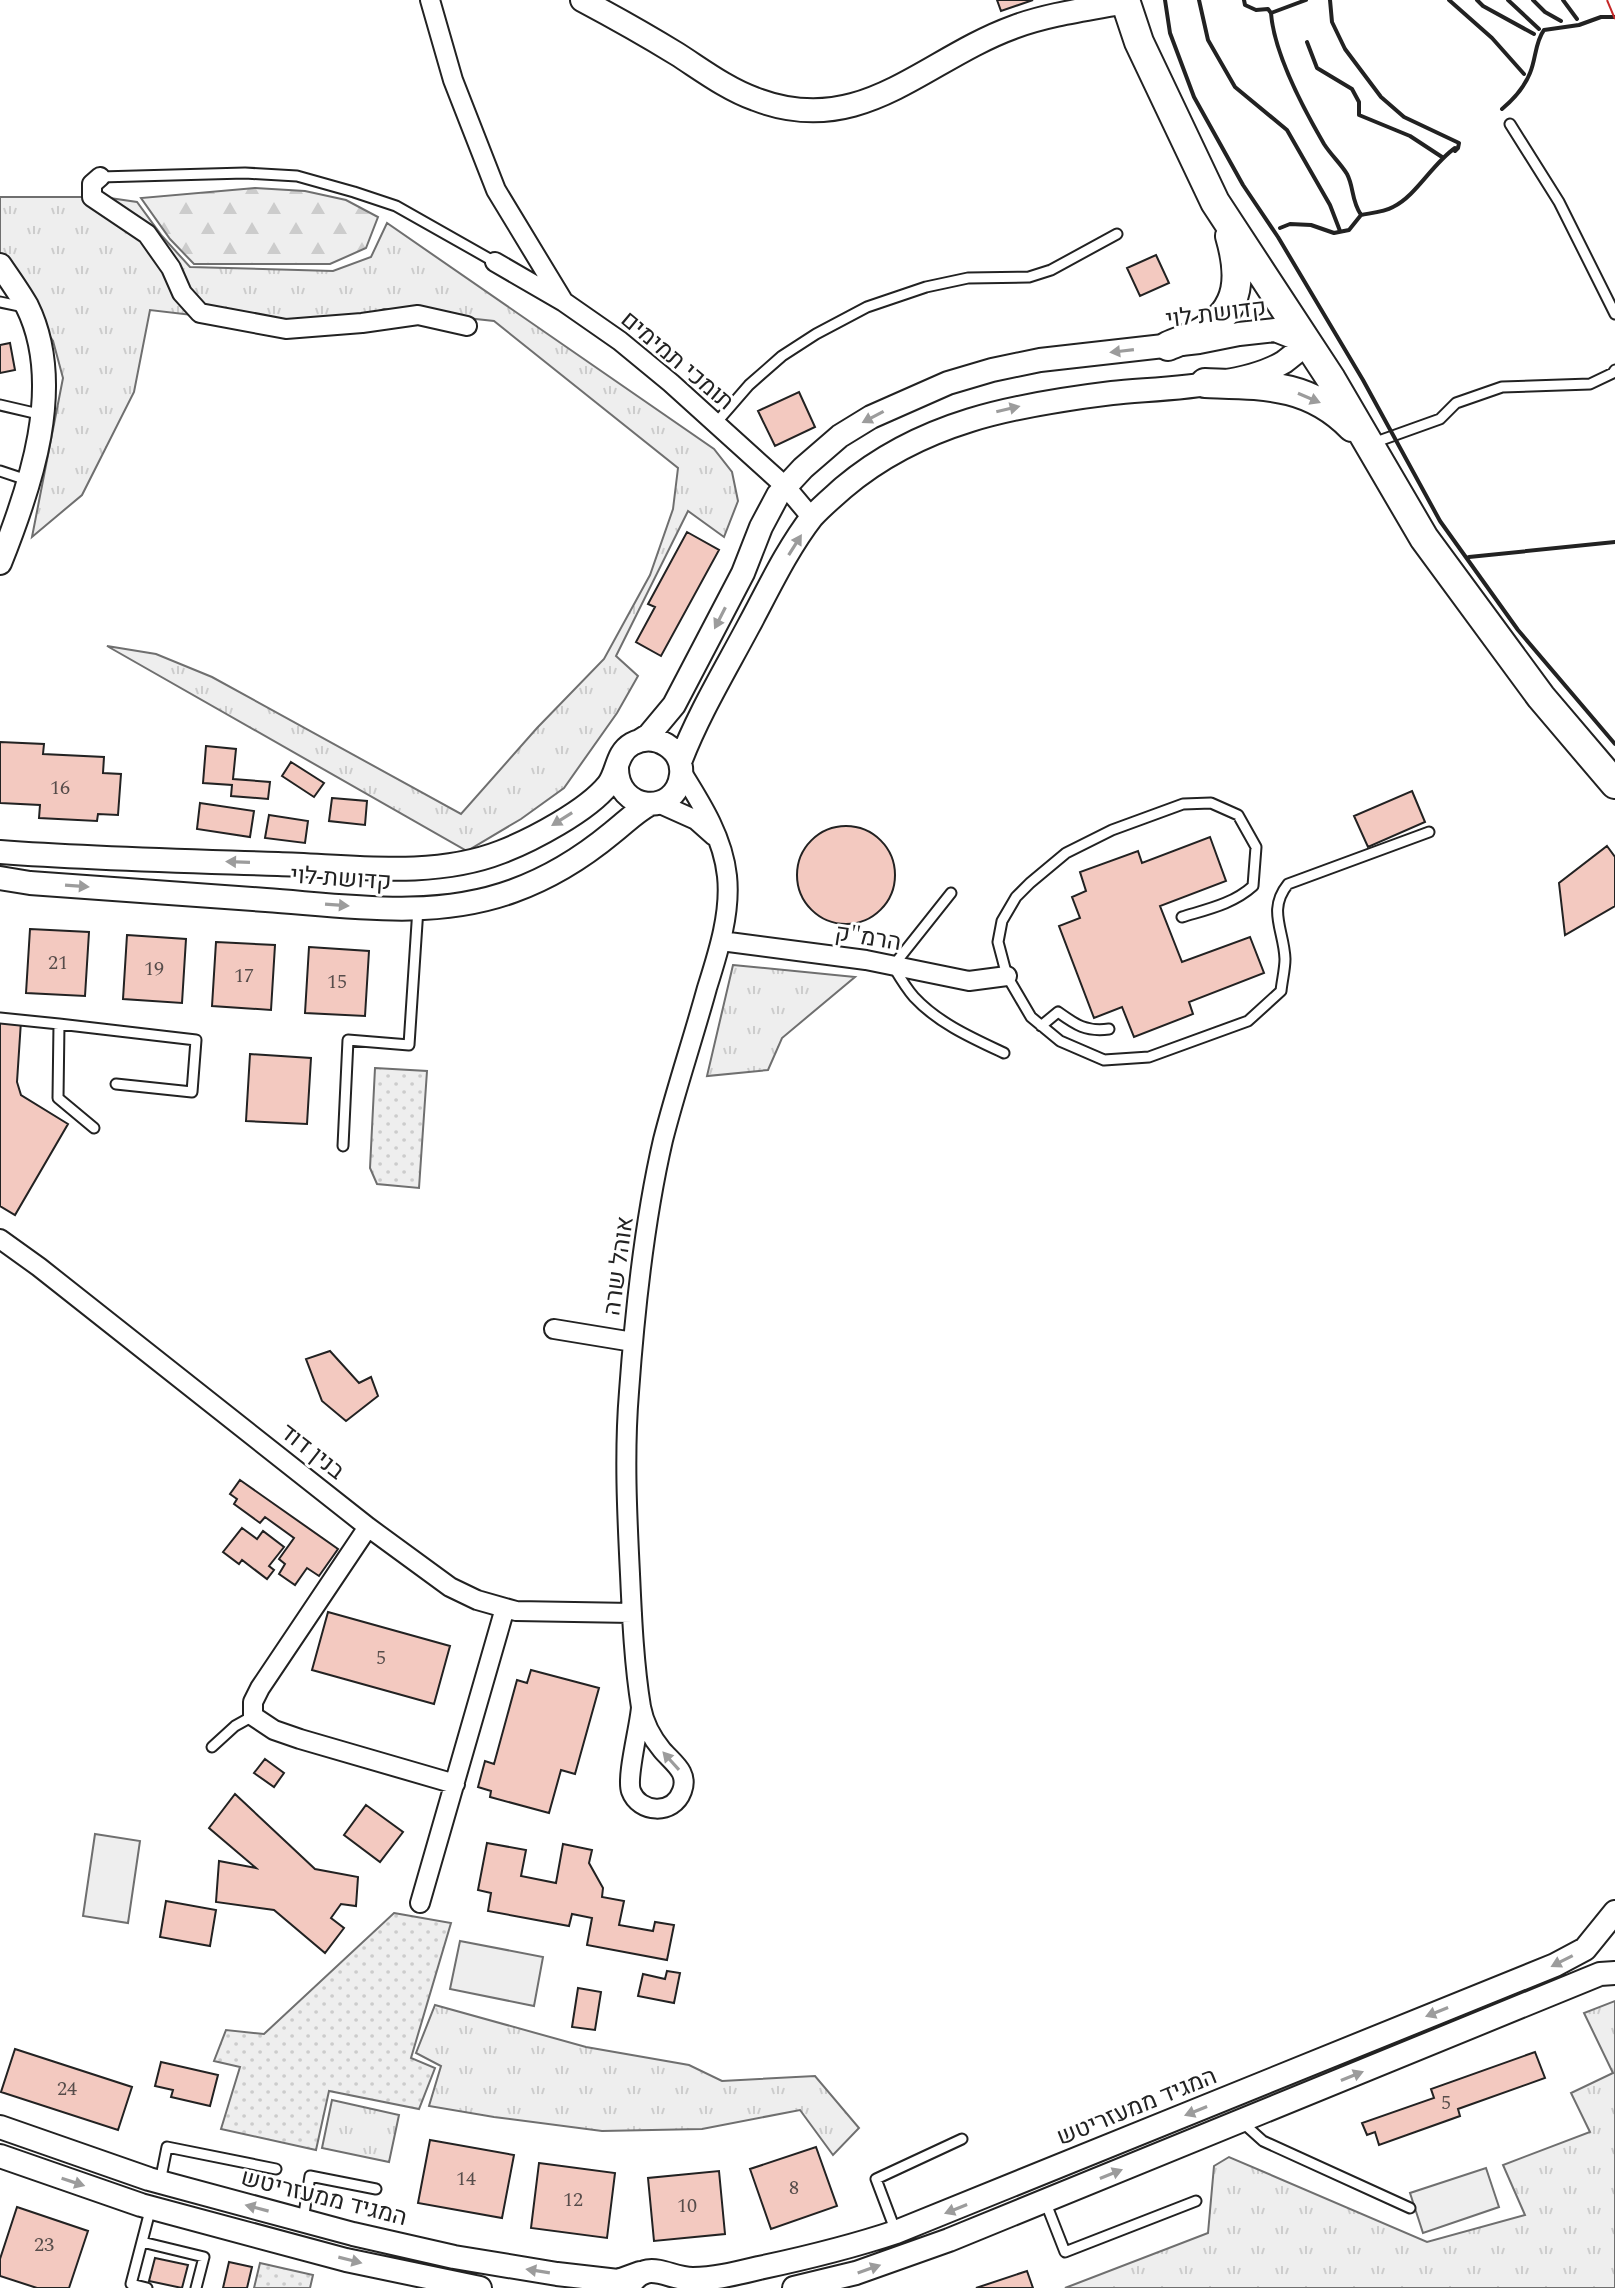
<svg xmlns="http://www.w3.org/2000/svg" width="1615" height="2288" viewBox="0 0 1615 2288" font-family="Spectral,Heebo,serif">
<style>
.grass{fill:url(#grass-tufts);stroke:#6f6f6f;stroke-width:2}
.forest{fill:url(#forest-firs);stroke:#6f6f6f;stroke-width:2}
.park{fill:url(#park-dots);stroke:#6f6f6f;stroke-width:2}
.pitch{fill:#eee;stroke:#6f6f6f;stroke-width:2}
.building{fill:#f3c9c0;stroke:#222;stroke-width:2}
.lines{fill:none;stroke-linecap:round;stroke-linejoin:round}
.service-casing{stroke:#222;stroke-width:13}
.minor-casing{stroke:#222;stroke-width:22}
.tertiary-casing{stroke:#222;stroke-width:26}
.primary-casing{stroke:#222;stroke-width:32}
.service{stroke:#fff;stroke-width:9}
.minor{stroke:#fff;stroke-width:18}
.tertiary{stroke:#fff;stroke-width:22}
.primary{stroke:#fff;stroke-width:28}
.wall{stroke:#222;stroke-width:4}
.power{stroke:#c62828;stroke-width:2;stroke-dasharray:28 6 4 6;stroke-linecap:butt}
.oneway{fill:#9c9c9c}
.labels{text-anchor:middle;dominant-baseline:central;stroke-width:6;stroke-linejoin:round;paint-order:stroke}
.number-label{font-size:20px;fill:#564c4a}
.street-label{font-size:24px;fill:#222;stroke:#fff}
</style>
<defs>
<pattern id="grass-tufts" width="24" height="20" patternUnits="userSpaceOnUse" patternTransform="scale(2)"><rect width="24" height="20" fill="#eee"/><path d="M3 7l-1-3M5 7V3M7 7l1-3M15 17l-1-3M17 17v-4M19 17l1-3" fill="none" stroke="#ccc"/></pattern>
<pattern id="forest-firs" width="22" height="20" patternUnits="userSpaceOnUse" patternTransform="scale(2)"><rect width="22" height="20" fill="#eee"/><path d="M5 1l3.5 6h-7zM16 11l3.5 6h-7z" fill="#ccc"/></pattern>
<pattern id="park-dots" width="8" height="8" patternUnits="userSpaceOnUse" patternTransform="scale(2)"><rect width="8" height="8" fill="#eee"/><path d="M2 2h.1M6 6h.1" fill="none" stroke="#ccc" stroke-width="1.8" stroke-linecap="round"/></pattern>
</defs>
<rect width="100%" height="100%" fill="#fff"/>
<path class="grass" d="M0 197H103L137 202 162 236 190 267 333 271 371 257 387 223 714 449 732 472 738 501 724 537 688 511 616 656 638 676 617 713 564 788 521 819 467 851 107 646 156 654 212 677 461 814 537 728 604 659 650 575 673 509 678 468 494 321 384 309 350 321 235 320 150 310 134 392 82 495 32 537 63 378 53 341 31 308 0 285Z
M733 965 855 977 782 1038 768 1070 707 1076Z
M1615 2001V2288H1065L1208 2233 1214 2166 1229 2157 1427 2242 1525 2215 1503 2165 1590 2132 1571 2093 1613 2073 1584 2013Z
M435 2005 586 2047 689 2065 722 2081 815 2076 859 2128 833 2155 800 2110 702 2129 602 2131 494 2117 429 2106 441 2066 416 2053Z
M332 2100 399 2115 389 2162 322 2148Z"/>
<path class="forest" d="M255 188 305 191 346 200 378 217 366 248 330 264H194L170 239 141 198Z"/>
<path class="park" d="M375 1068 427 1071 419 1188 377 1184 370 1168Z
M394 1913 451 1923 411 2058 435 2068 419 2109 329 2091 316 2150 221 2129 240 2067 214 2061 226 2030 264 2034Z
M260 2263 313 2275 310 2288H254Z"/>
<path class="pitch" d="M95 1834 140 1841 128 1923 83 1916Z
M460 1941 543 1957 534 2006 450 1989Z
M1486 2168 1499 2207 1423 2233 1410 2193Z"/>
<path class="building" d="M997 0H1033L1001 11Z
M1156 255 1169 283 1140 296 1127 268Z
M10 343 15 370 0 373V345Z
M799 392 815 427 775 446 758 411Z
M687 532 719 550 661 656 636 642 655 607 648 604Z
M0 742 44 744 43 754 104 757 103 773 121 774 118 815 98 814 97 821 39 818 40 805 0 803Z
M206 746 236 749 233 779 270 782 268 799 231 796 232 785 203 783Z
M291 762 324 783 314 797 282 776Z
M1412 791 1425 822 1368 847 1354 816Z
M332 798 367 801 365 825 329 821Z
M200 803 254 811 250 837 197 829Z
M269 815 308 821 305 843 265 838Z
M797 875a49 49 0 1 1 98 0a49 49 0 1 1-98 0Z
M1210 837 1226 881 1160 906 1182 962 1250 937 1264 973 1189 1002 1193 1014 1134 1037 1122 1007 1094 1018 1059 926 1080 918 1072 897 1086 891 1080 872 1138 851 1142 863Z
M1607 846 1615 857V906L1565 935 1559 883Z
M30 929 89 932 85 996 26 993Z
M127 935 186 939 182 1003 123 999Z
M216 942 275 945 271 1010 212 1006Z
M309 947 369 951 365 1016 305 1013Z
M0 1020 21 1021 17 1082 21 1095 68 1124 15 1215 0 1206Z
M250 1054 311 1058 307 1124 246 1121Z
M330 1351 359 1383 371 1377 378 1396 346 1421 322 1401 306 1359Z
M240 1480 338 1549 319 1576 307 1568 295 1585 279 1574 285 1564 279 1559 294 1538 265 1517 260 1523 234 1504 237 1499 230 1494Z
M242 1528 257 1539 263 1531 284 1547 269 1566 274 1570 267 1579 242 1560 239 1564 223 1552Z
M328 1612 450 1646 434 1704 312 1670Z
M531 1670 599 1688 575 1774 561 1770 549 1813 490 1797 491 1791 478 1787 485 1761 494 1764 517 1680 527 1683Z
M265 1759 284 1773 274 1787 254 1773Z
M235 1794 315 1869 358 1877 356 1906 341 1904 331 1918 344 1928 325 1953 274 1910 216 1902 219 1861 256 1868 209 1828Z
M366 1805 403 1832 380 1862 344 1835Z
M487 1843 526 1850 521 1876 556 1883 563 1844 592 1850 589 1863 603 1888 602 1897 624 1901 619 1925 653 1931 655 1922 674 1925 667 1960 587 1945 592 1918 572 1914 569 1926 488 1911 491 1893 478 1890Z
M166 1901 216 1910 210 1946 160 1937Z
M667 1971 680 1973 674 2003 638 1996 643 1974 665 1979Z
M578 1988 601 1992 595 2030 572 2027Z
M15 2049 132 2087 118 2130 1 2092Z
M1535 2052 1545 2078 1458 2109 1460 2116 1379 2145 1375 2132 1367 2135 1362 2123 1434 2098 1431 2089Z
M161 2062 218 2075 210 2106 171 2097 173 2090 155 2086Z
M430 2140 514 2155 502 2218 418 2203Z
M816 2147 837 2206 771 2229 750 2169Z
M539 2163 615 2173 607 2238 531 2228Z
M719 2171 725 2234 654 2241 648 2178Z
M17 2207 88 2231 69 2288H37L0 2276V2259Z
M155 2258 188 2265 182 2288 149 2281Z
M229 2262 252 2267 247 2288H223Z
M1027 2271 1033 2288H976Z"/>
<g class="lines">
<g class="service-casing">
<path id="service" d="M1510 124 1559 202 1615 314
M100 177 245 173 297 176 354 192 396 206 495 262
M0 302 24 307
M0 405 43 415
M716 423 749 385 782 356 816 334 867 307 926 287 968 278 1029 277 1051 270 1117 234
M1373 443 1440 419 1456 403 1502 387 1590 384 1613 373 1615 370
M0 471 27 480
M951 893 893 966C899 976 906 988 914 997 938 1023 972 1038 1004 1053
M1182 917C1208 909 1233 904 1253 886L1256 847 1238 815 1211 803 1183 804 1112 830 1066 853 1030 883 1016 897 1002 921 998 942 1007 976 1031 1017 1060 1041 1104 1060 1149 1057 1248 1021 1281 991C1282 981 1285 969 1285 959 1284 930 1267 910 1288 884L1429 832
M0 1018 59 1024 58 1098 94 1128
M59 1024 196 1040 192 1092 116 1084
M1041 1026 1058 1012C1076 1025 1086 1032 1109 1029
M343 1146 348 1040 409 1045 418 908
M212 1747 235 1726 253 1716
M1243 2123 1263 2141 1410 2208
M160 2182 167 2147 276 2169
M1045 2201 1065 2252 1196 2201
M303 2220 310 2176 376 2189
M896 2232 876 2179 962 2139
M142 2242 204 2257 196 2288
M147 2288 131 2284 151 2207"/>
</g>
<g class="minor-casing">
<path id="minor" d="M430 0 453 80 496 190 562 299
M100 177 92 184V197L147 234 171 268 182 293 200 313 286 329 362 323 418 315 467 326
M495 262 564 302 620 341 671 383 786 487 812 518
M658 803 696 820 714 836
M721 941 866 960 969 981 1007 976
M0 1239 39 1267 368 1527 450 1587 477 1600 516 1611 632 1613
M554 1329 633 1342
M368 1527 260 1688 253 1702V1716L274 1730 300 1739 455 1784
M641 1707C640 1725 626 1777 631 1791 639 1813 673 1816 682 1791 689 1772 673 1763 662 1750 652 1738 644 1723 641 1707 634 1664 632 1618 630 1574 627 1514 624 1453 629 1392 635 1308 644 1222 663 1140 676 1089 693 1039 707 988 718 953 731 913 727 876 723 837 701 803 681 771
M420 1903 505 1608"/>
</g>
<g class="tertiary-casing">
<path id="tertiary" d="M582 0C614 17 646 35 677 54 702 70 727 89 755 99 861 140 923 60 1014 27 1049 14 1089 9 1126 2
M0 265C9 278 19 292 27 306 66 385 30 488 0 563
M641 740 649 735 674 705 743 573 761 527 778 495 803 468 840 436 871 417 948 383 992 370 1040 360 1199 342 1239 334 1275 330 1308 343
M680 762C698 715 724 672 748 627 767 592 787 549 812 517 821 507 833 497 843 488 921 422 1014 405 1112 393 1160 388 1244 387 1284 362 1292 356 1300 349 1308 343
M0 852C93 859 186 861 278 864 350 866 432 879 501 852 532 840 587 811 608 785 618 772 616 753 632 744 655 731 684 749 681 775 676 817 616 812 617 767
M0 878 30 883C109 889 187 894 266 900 348 906 434 920 513 891 549 878 583 857 612 833 625 823 635 812 650 804
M0 2127 149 2179 353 2234 454 2257 557 2274 618 2281 640 2273
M0 2156 141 2205 346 2260 480 2288
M628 2288C646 2256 667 2279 693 2279 715 2279 738 2273 759 2268 806 2258 851 2247 896 2232L1555 1965 1585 1949 1615 1912
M794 2288 856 2273 949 2240 1600 1974 1615 1973"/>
</g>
<g class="primary-casing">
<path id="primary" d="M1125 0 1139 42 1215 202 1331 379 1424 538 1541 697 1615 784
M1168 346C1179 341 1193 337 1203 331 1242 309 1241 274 1230 236
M1205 383C1263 385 1309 383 1352 427"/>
</g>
<use href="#service" class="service"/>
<use href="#minor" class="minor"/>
<use href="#tertiary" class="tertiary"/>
<use href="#primary" class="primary"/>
<path class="wall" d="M1165 0 1170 33 1194 97 1243 185 1278 237 1363 380 1440 521 1518 630 1615 744
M1199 0 1208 40 1235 87 1287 130 1330 205 1340 231
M1244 0 1245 5 1256 10 1268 9 1271 13
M1306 0 1271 13C1274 54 1303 108 1324 144 1331 155 1341 164 1347 174 1354 187 1351 200 1361 215
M1330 0 1332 22 1345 49 1381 97 1404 117 1459 143 1458 148 1455 151
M1449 0 1492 38 1524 74
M1477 0 1483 6 1534 34
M1508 0 1539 29
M1533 0 1545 12 1561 21
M1563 0 1577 19
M1307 42 1317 68 1352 89 1359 102V115L1410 136 1442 157
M1502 109C1514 99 1524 88 1530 73 1536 59 1535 42 1544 30L1579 25 1601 17H1615
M1280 228 1290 224 1311 225 1334 233 1349 230 1361 215C1371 213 1384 212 1393 207 1416 196 1432 164 1455 148
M1469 557 1615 542"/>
<path class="power" d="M1607 0 1615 19"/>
</g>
<defs><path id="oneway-solid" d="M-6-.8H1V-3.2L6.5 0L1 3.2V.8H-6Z" transform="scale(2)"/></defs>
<g class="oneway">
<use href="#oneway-solid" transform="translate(1122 351) rotate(173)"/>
<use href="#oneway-solid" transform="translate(1309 398) rotate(23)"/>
<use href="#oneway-solid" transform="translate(1008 409) rotate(-13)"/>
<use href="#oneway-solid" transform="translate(873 417) rotate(152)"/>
<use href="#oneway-solid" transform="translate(795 545) rotate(-58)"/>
<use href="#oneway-solid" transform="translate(720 618) rotate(117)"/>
<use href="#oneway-solid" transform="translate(562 819) rotate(148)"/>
<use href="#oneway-solid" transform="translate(238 862) rotate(-178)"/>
<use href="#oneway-solid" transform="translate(77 886) rotate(4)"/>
<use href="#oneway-solid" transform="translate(337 905) rotate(4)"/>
<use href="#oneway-solid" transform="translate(671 1761) rotate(-132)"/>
<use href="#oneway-solid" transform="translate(1562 1961) rotate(153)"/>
<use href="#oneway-solid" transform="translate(1437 2012) rotate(158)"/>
<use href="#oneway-solid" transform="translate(1352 2076) rotate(-22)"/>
<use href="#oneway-solid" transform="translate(1196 2111) rotate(158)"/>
<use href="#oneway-solid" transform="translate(1111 2174) rotate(-22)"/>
<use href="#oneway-solid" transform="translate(73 2182) rotate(18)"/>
<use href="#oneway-solid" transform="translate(257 2208) rotate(-165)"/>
<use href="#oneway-solid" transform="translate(956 2209) rotate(158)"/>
<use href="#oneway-solid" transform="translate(350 2260) rotate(14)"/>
<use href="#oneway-solid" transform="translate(869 2269) rotate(-19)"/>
<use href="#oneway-solid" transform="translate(538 2271) rotate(-171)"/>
</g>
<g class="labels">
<g class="number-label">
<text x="60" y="788">16</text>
<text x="58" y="963">21</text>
<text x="154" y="969">19</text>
<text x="244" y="976">17</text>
<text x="337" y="982">15</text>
<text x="381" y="1658">5</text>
<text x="67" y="2089">24</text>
<text x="1446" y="2103">5</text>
<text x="466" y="2179">14</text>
<text x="794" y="2188">8</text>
<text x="573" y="2200">12</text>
<text x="687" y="2206">10</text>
<text x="44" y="2245">23</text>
</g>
<g class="street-label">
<text transform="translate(1216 314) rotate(-7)">קדושת לוי</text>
<text transform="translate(677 361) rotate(40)">תומכי תמימים</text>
<text transform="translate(341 879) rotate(4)">קדושת לוי</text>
<text transform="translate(868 938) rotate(9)">הרמ"ק</text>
<text transform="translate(619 1266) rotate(-82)">אוהל שרה</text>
<text transform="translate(312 1452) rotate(38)">בנין דוד</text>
<text transform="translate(1137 2107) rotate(-22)">המגיד ממעזריטש</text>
<text transform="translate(324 2198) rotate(14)">המגיד ממעזריטש</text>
</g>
</g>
</svg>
